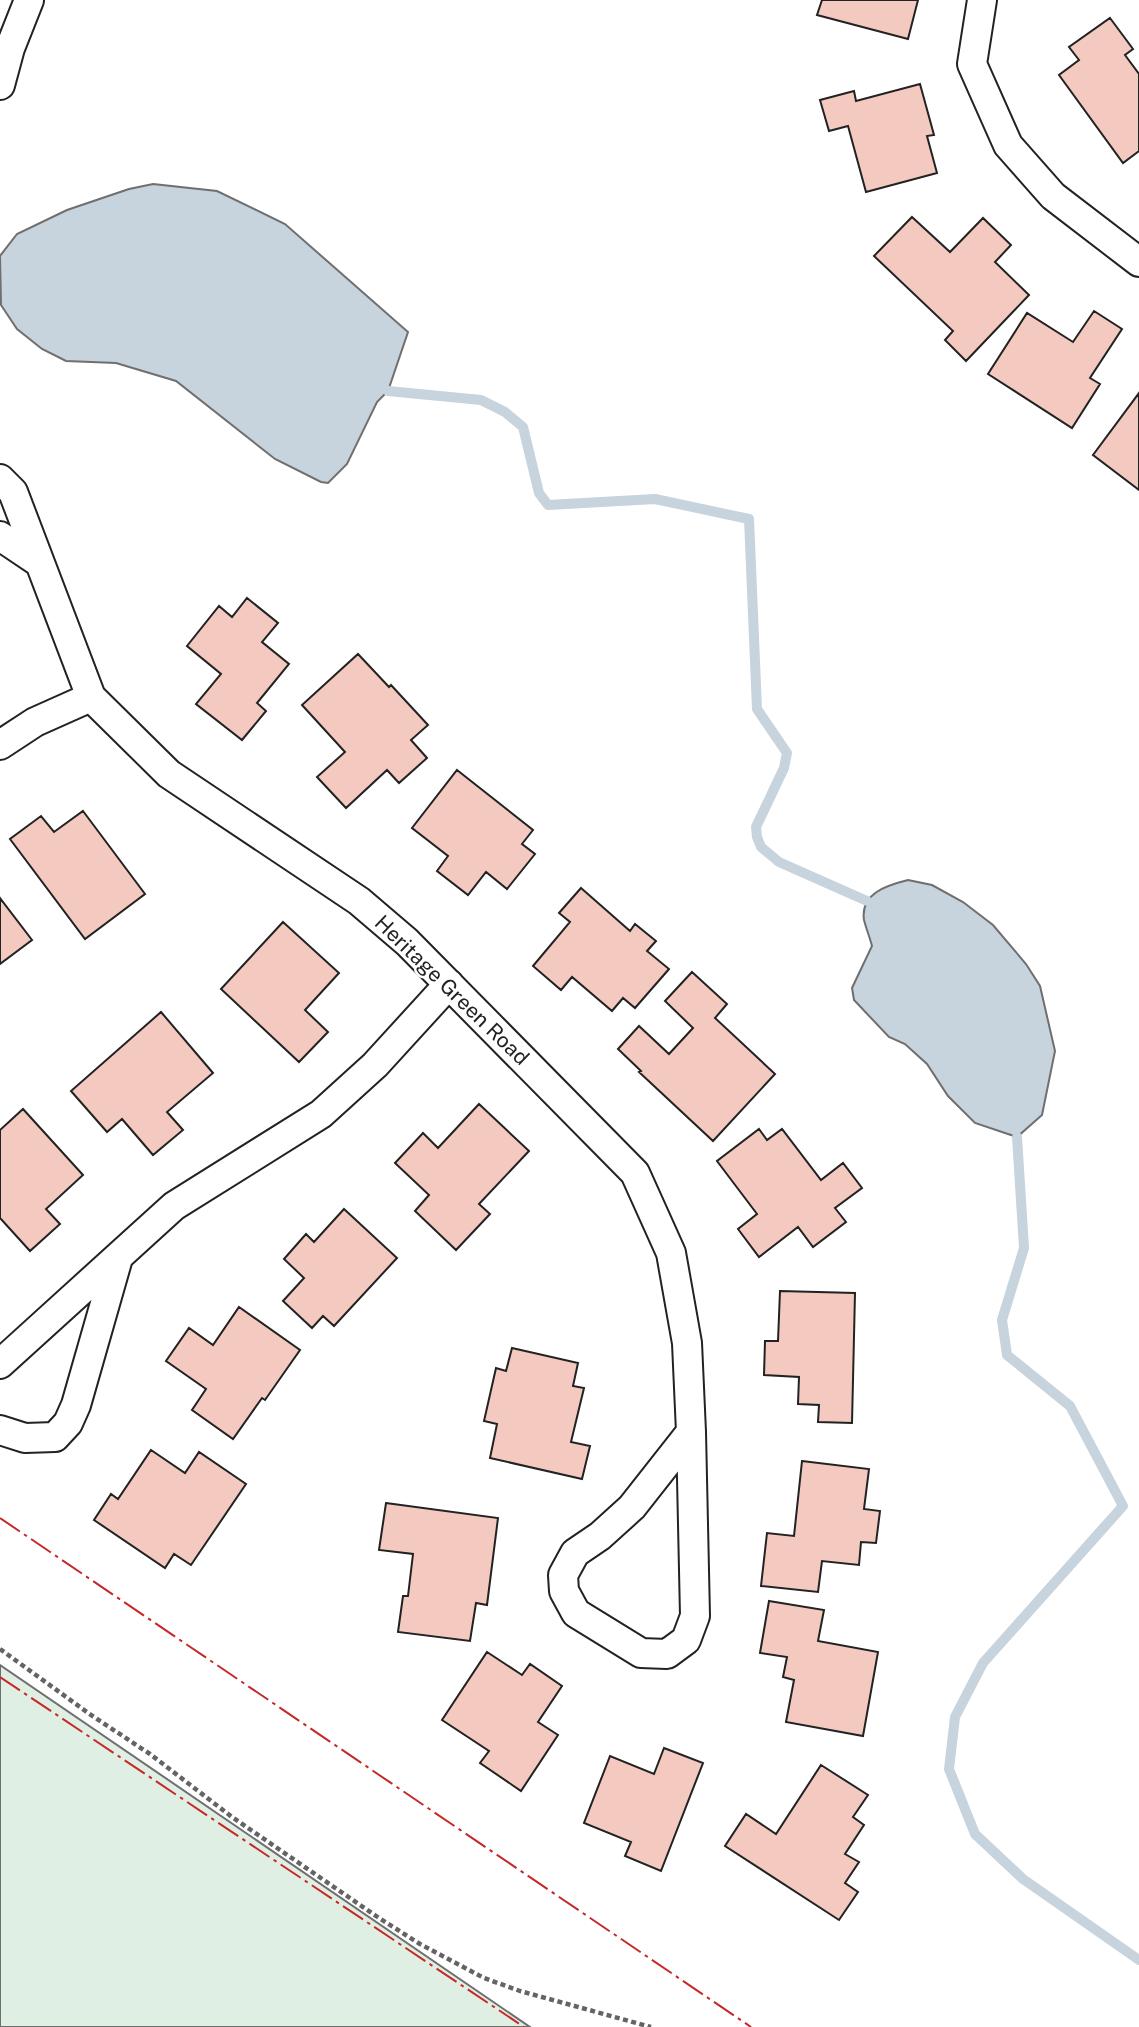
<svg xmlns="http://www.w3.org/2000/svg" width="1139" height="2027" viewBox="0 0 1139 2027" font-family="'Public Sans',sans-serif">
<style>
.green{fill:#e0efe3;stroke:#6f6f6f;stroke-width:2}
.water{fill:#c7d3dd;stroke:#6f6f6f;stroke-width:2}
.lines{fill:none;stroke-linecap:round;stroke-linejoin:round}
.stream{stroke:#c7d3dd;stroke-width:10}
.building{fill:#f3c9c0;stroke:#222;stroke-width:2}
.street-casing{stroke:#222;stroke-width:32}
.path{stroke:#646464;stroke-width:4.5;stroke-dasharray:5 3.5;stroke-linecap:butt}
.street{stroke:#fff;stroke-width:28}
.power{stroke:#c62828;stroke-width:2;stroke-dasharray:24 5 3.5 5;stroke-linecap:butt}
.labels{text-anchor:middle;dominant-baseline:central;stroke-width:5;stroke-linejoin:round;paint-order:stroke}
.street-label{font-size:21px;fill:#222;stroke:#fff}
</style>
<rect width="100%" height="100%" fill="#fff"/>
<path class="green" d="M0 1665 530 2027H0Z"/>
<path class="water" d="M153 184 217 191 285 224 408 332 388 391 377 402 347 464 328 483 321 482 275 459 176 381 116 363 66 361 42 349 17 329 1 305 0 256 17 234 67 210 129 189Z
M908 880 932 885 963 902 993 925 1026 964 1040 986 1055 1051 1042 1115 1017 1137 975 1123 948 1096 927 1064 905 1044 889 1037 854 1000 852 988 872 946C870 938 866 928 864 920 860 893 888 885 908 880Z"/>
<g class="lines">
<path class="stream" d="M388 391 481 400 505 412 523 427 539 493 548 505 655 499 749 519 757 709 787 753 784 768 756 827 757 837 761 847 779 862 867 901
M1017 1137 1024 1248 1002 1320 1007 1355 1070 1406 1123 1506 983 1663 955 1717 949 1769 975 1834 1023 1879 1139 1960"/>
</g>
<path class="building" d="M822 0H918L908 39 817 15Z
M1110 18 1133 49 1125 55 1139 74V151L1123 163 1059 75 1079 60 1069 47Z
M920 84 934 135 927 136 937 173 866 192 848 126 829 131 820 100 854 91 856 101Z
M912 217 950 252 983 218 1011 245 995 262 1029 295 966 361 945 340 953 331 874 256Z
M1094 311 1122 329 1090 378 1100 384 1072 428 988 374 1027 313 1073 342Z
M1139 393V490L1093 455Z
M247 598 278 623 262 642 289 664 257 703 266 711 242 740 196 704 221 674 187 646 219 606 232 617Z
M358 654 389 687 391 685 428 725 411 740 427 758 399 783 387 770 346 808 317 777 345 752 302 705Z
M457 770 533 830 522 844 535 854 507 889 486 872 468 895 437 871 448 856 412 828Z
M83 811 145 894 85 939 10 839 41 816 54 832Z
M581 888 630 931 635 924 656 941 647 951 669 969 635 1008 623 998 612 1011 572 977 561 990 533 966 570 922 559 913Z
M0 898 32 940 0 964Z
M283 922 339 973 305 1010 328 1032 299 1062 221 989Z
M692 972 727 1004 715 1018 775 1074 713 1141 639 1072 641 1071 618 1049 639 1026 669 1054 693 1028 665 1001Z
M161 1012 213 1073 167 1112 183 1130 153 1155 122 1119 107 1132 71 1091Z
M479 1104 529 1151 479 1204 490 1214 456 1250 415 1211 429 1195 395 1163 423 1133 438 1148Z
M23 1109 83 1175 46 1209 60 1224 30 1251 0 1218V1130Z
M759 1129 767 1140 782 1129 821 1180 843 1163 862 1188 835 1208 846 1222 813 1247 798 1227 759 1257 738 1229 757 1214 717 1161Z
M344 1209 397 1258 334 1326 323 1316 312 1328 283 1301 304 1278 284 1259 306 1234 314 1242Z
M780 1291 855 1293 852 1423 818 1422 819 1405 798 1404 799 1377 764 1375 765 1341H778Z
M239 1307 300 1350 265 1400 262 1398 233 1439 192 1410 206 1389 166 1361 189 1328 213 1345Z
M512 1348 578 1363 573 1386 584 1388 571 1442 590 1446 582 1479 490 1458 497 1424 484 1421 496 1368 506 1371Z
M151 1450 185 1473 199 1452 246 1484 191 1565 174 1554 165 1568 94 1520 111 1494 118 1499Z
M802 1461 869 1469 864 1509 880 1511 876 1543 861 1542 859 1565 822 1561 818 1592 761 1586 767 1533 794 1536Z
M386 1503 498 1518 487 1605 476 1603 470 1641 398 1632 403 1596H408L413 1554 379 1550Z
M769 1601 824 1610 818 1641 878 1652 863 1736 786 1722 794 1680 783 1677 787 1657 760 1653Z
M487 1652 522 1675 530 1664 562 1686 538 1722 558 1735 521 1791 480 1763 489 1751 442 1720Z
M664 1748 703 1763 661 1871 625 1856 631 1842 584 1823 610 1756 654 1774Z
M821 1765 868 1795 853 1817 864 1825 845 1854 859 1862 845 1883 858 1892 839 1920 725 1846 746 1814 776 1834Z"/>
<g class="lines">
<g class="street-casing">
<path id="street" d="M982 0 972 64 1008 145 1053 196 1139 262
M0 85 10 48 29 0
M0 479 13 492 91 697 169 774 359 901 407 942 635 1173 671 1253 687 1343 691 1432 632 1507 600 1536 575 1553 563 1575 564 1591 576 1613 641 1653 667 1654 686 1640 695 1616 691 1432
M0 536 40 563
M0 745 35 722 91 697
M0 1364 174 1206 321 1114 375 1065 449 984
M0 1430 25 1438 55 1437 68 1423 76 1405 118 1258"/>
</g>
<path class="path" d="M0 1649 91 1715 150 1754 232 1817 379 1918 420 1944 484 1978 520 1991 651 2027"/>
<use href="#street" class="street"/>
<path class="power" d="M0 1518 751 2027
M0 1677 524 2027"/>
</g>
<g class="labels">
<g class="street-label">
<text transform="translate(452 990) rotate(44)">Heritage Green Road</text>
</g>
</g>
</svg>
